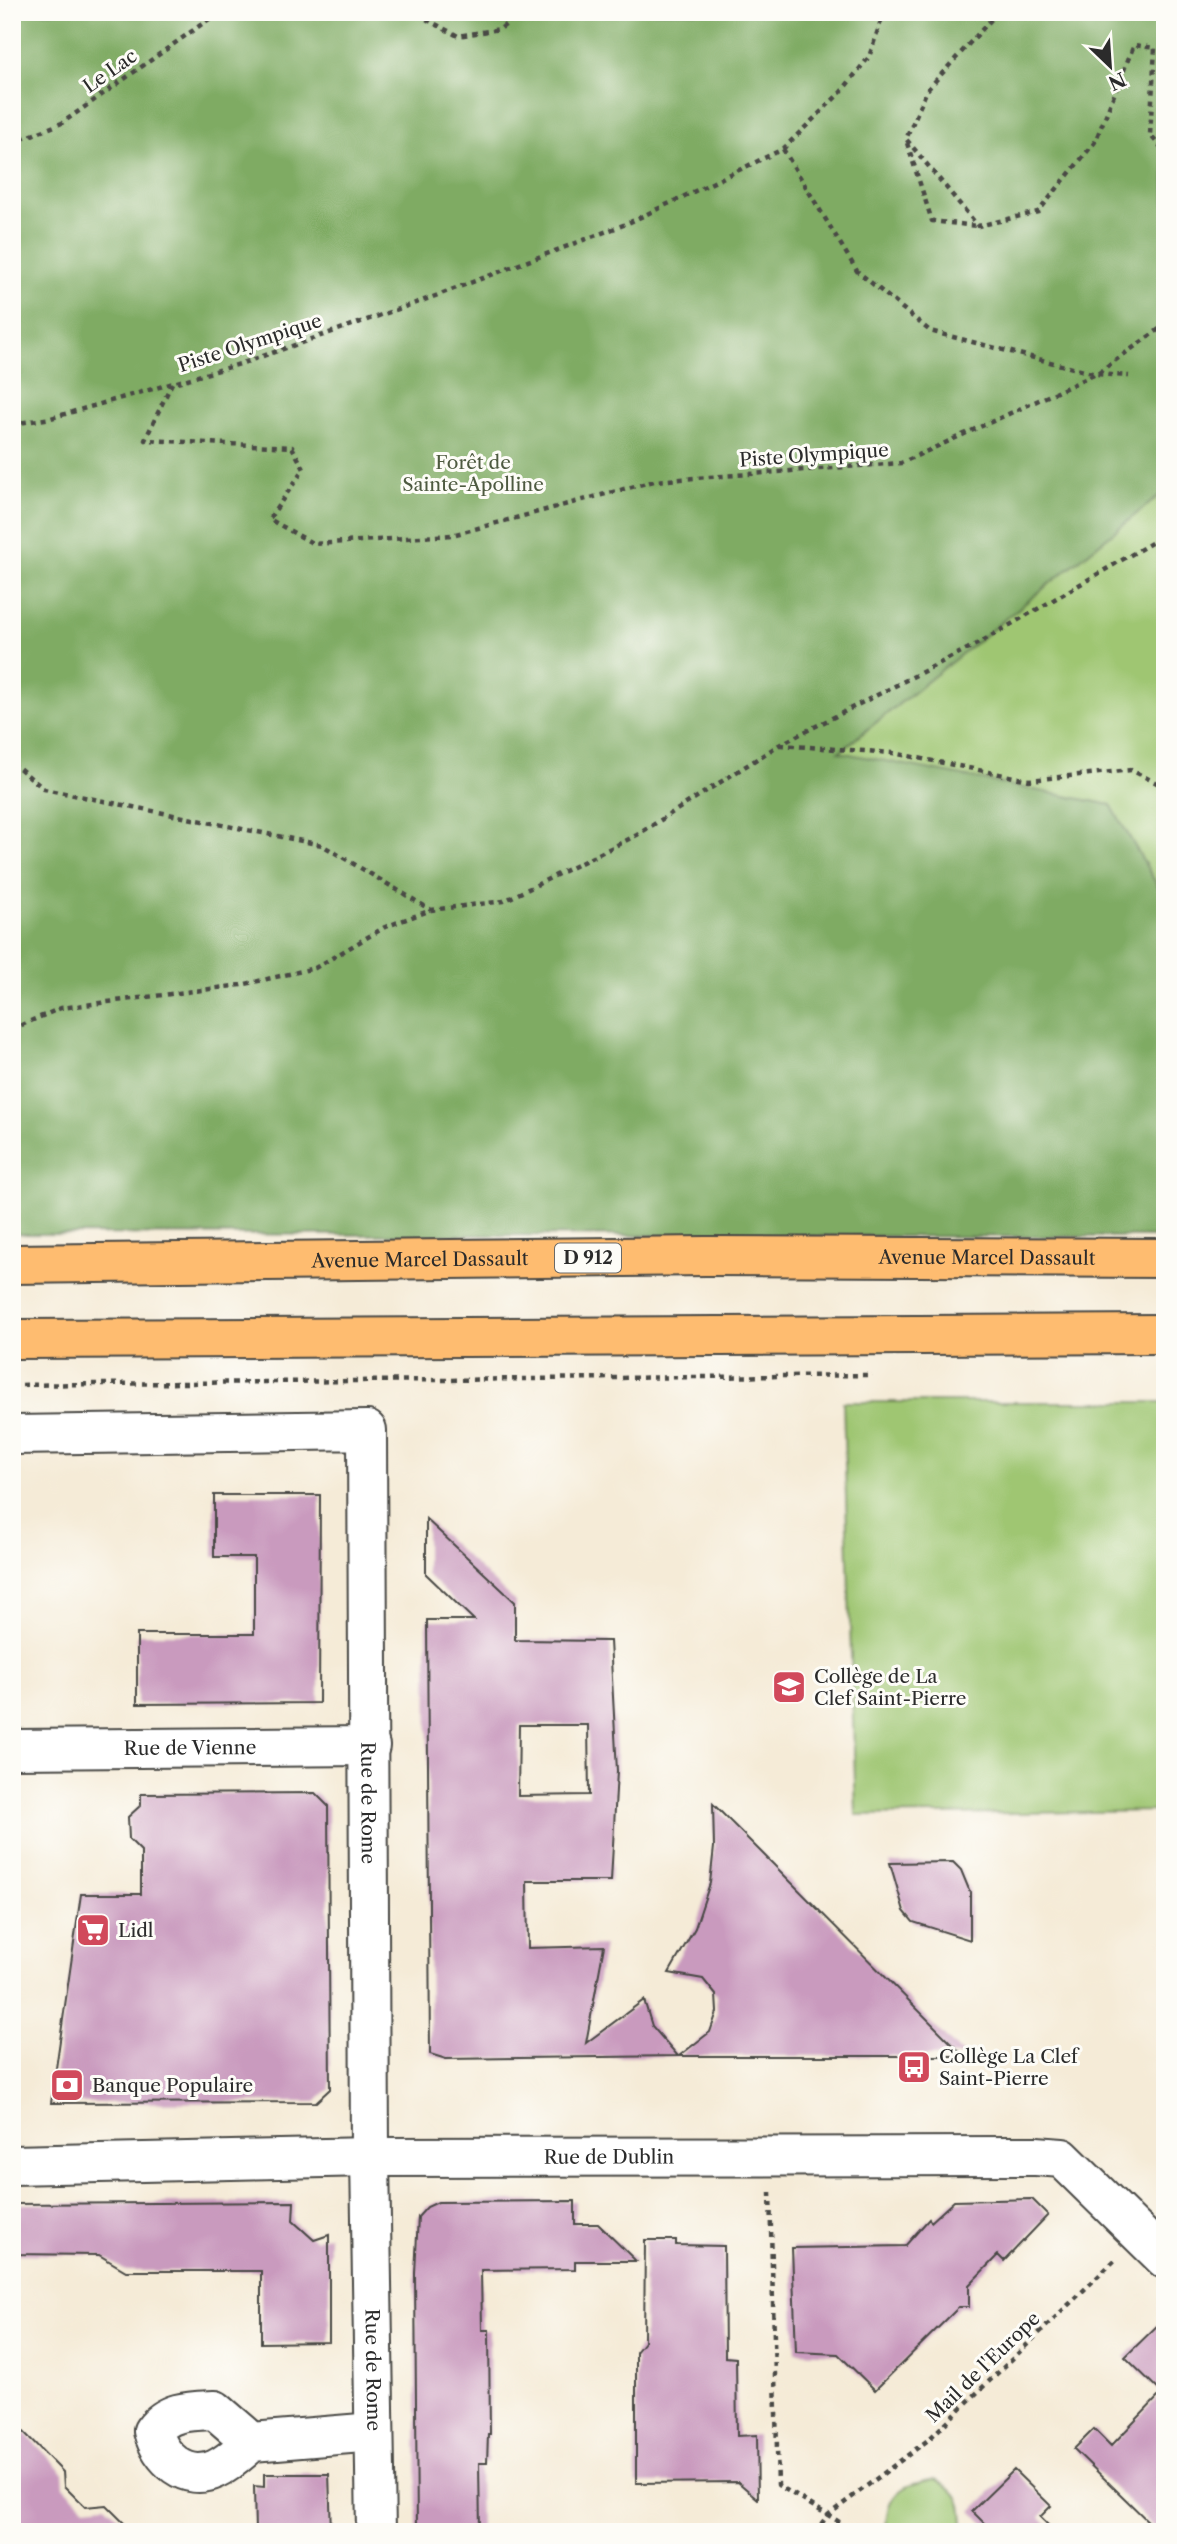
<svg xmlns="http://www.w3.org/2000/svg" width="1177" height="2544" viewBox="0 0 1177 2544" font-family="'Libre Caslon Text',serif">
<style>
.green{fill:#9fc672;stroke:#65784e;stroke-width:2}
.forest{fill:#7fab64;stroke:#556b48;stroke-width:2}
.building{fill:#c99abe;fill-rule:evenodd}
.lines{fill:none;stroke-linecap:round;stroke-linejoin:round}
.minor-casing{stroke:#494845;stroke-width:42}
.major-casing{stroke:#494845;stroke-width:42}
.path{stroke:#494845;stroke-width:4.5;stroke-dasharray:5 5;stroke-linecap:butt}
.minor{stroke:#fff;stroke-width:38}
.major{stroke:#febc70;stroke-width:38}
.labels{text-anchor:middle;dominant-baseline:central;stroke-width:6;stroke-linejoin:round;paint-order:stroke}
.shield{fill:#fdfcf7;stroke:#6a6a68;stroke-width:2}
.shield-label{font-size:18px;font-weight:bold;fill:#2b2b2b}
.street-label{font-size:19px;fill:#2b2b2b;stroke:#fdfcf7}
.park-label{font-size:19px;fill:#4e5a40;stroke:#fdfcf7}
.poi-label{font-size:19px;fill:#2b2b2b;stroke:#fdfcf7;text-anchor:start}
</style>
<rect width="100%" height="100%" fill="#fdfcf7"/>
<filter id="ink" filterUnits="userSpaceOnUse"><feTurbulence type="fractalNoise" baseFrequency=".0143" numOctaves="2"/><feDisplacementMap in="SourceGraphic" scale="14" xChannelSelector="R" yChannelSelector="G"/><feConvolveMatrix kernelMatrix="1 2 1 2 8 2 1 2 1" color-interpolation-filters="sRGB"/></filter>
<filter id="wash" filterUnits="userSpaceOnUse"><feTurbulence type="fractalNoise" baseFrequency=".00686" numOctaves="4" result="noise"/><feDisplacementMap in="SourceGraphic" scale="28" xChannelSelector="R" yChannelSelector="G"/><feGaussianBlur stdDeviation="1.57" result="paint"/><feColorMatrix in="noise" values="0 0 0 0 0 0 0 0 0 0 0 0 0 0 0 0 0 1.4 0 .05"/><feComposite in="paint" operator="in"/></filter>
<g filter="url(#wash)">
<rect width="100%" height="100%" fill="#f5ebd7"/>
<path class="green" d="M1165 491V899L1111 805 838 753Z
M843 1402H1165V1811L856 1815Z
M936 2479C962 2493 963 2503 963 2532H889C885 2523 886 2519 888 2510 895 2485 914 2483 936 2479Z"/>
<path class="forest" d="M12 12H1165V491L839 752 1111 805 1165 899V1237L12 1234Z"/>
<g id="blocks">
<path class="building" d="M214 1495H320L319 1703 137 1704V1634H254V1557H214Z
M426 1519 515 1602V1640L610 1641 617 1771 611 1881H527L528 1948 604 1946 586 2043 644 2000 652 2026 678 2056 446 2059 430 2054 427 1620H474L426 1574ZM519 1725H588L589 1795 518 1796Z
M315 1793 328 1806 330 2089 316 2102 51 2103 81 1894H141V1851L129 1839 128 1817 141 1805V1794Z
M713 1804 761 1852 964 2056H679L710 2032 717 2012 716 1995 703 1979 669 1973 695 1928 710 1883 714 1847Z
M953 1862 961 1870 970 1892V1940L913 1922 904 1911 890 1863Z
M1032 2199 1048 2215 1004 2261 998 2255 969 2285V2307H959L875 2390 838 2354 796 2352 792 2248 905 2246 929 2219 931 2222 954 2201Z
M575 2201V2224H598L636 2261H575V2269L481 2270 482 2330H489L490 2434H488L487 2463H479L480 2532H417L415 2273 418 2217 427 2207 438 2202Z
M294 2202 293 2221 314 2240 329 2235V2342L261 2343V2271H126L99 2255 12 2254V2204Z
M645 2240H676V2245L724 2246 725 2357 736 2358 737 2436 757 2435 758 2499 738 2482 636 2483V2352L644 2342Z
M1165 2318V2532H1159L1074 2449 1094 2429 1111 2446 1162 2393 1125 2357Z
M12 2420 63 2472 64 2486 85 2507 106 2505 133 2532H12Z
M1014 2470 1051 2506 1040 2517 1055 2532H993L972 2511Z
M264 2474H329L331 2532H255L254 2486 264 2487Z"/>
</g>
</g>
<g filter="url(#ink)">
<use href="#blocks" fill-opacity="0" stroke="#494845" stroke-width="2"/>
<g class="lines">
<g class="minor-casing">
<g id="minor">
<path id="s1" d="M12 1435 367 1430 370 2157 376 2532"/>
<path id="s2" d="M12 1749 370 1746"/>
<path id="s3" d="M12 2165 370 2157 1036 2156 1062 2158 1165 2259"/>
<path d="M252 2442C241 2451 229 2463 216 2469 186 2483 160 2458 153 2431 168 2410 191 2411 215 2410L252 2442 374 2432"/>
</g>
</g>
<g class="major-casing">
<g id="major">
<path id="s4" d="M12 1264 706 1256 1165 1258"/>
<path d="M12 1339 1165 1334"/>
</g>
</g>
<path class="path" d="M420 12 424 18 458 36 500 29 522 12
M998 12 927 90 906 139 978 226 1038 212 1095 142 1134 45 1155 48 1150 135 1165 152
M12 143 62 123 219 12
M907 143 932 221 977 226
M783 149 857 271 930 331 1096 374 1129 376
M172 383 145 440 292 447 304 469 269 519 314 544 452 535 654 481 901 463 1096 374 1165 325
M12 424 51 418 240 364 430 298 626 224 783 149 841 92 869 57 884 12
M780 745 893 753 1029 780 1131 770 1165 787
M12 762 44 789 322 845 431 910
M12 1029 61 1008 241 985 315 968 385 927 431 910 504 901 637 835 779 745 979 643 1165 535
M12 1385 872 1375
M770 2192 778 2485 856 2532
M815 2532 828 2515 928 2440 1115 2260"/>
<use href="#minor" class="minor"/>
<use href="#major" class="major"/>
</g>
</g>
<defs>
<g id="school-square" transform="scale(1.75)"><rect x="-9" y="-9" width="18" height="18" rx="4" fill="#d1495b" stroke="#fdfcf7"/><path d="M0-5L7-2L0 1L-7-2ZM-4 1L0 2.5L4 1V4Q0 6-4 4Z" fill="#fff"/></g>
<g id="supermarket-square" transform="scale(1.75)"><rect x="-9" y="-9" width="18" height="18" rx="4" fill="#d1495b" stroke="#fdfcf7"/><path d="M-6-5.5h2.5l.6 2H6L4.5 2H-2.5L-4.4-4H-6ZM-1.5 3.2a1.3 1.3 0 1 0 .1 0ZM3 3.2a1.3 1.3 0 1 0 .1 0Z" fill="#fff"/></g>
<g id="bus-square" transform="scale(1.75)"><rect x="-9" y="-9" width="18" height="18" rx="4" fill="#d1495b" stroke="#fdfcf7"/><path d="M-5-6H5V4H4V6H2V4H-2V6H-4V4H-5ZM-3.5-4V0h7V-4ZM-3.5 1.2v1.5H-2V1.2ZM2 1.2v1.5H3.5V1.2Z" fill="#fff"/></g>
<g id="bank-square" transform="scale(1.75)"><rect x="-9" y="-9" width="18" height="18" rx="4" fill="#d1495b" stroke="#fdfcf7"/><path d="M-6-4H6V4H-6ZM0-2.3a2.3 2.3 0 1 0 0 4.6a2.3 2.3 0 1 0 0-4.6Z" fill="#fff"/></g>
</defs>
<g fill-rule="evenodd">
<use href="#school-square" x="789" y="1687"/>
<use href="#supermarket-square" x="93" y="1930"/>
<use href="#bus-square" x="914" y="2067"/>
<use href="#bank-square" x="67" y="2085"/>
</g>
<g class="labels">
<rect class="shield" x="555" y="1243.5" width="66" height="29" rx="5"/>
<g class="shield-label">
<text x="588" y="1258">D 912</text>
</g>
<g class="street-label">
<text transform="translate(110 71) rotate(-35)">Le Lac</text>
<text transform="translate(250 343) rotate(-18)">Piste Olympique</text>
<text transform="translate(814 455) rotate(-4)">Piste Olympique</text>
<text stroke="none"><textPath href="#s4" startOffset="975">Avenue Marcel Dassault</textPath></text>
<text stroke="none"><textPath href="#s4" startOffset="408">Avenue Marcel Dassault</textPath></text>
<text stroke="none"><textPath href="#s2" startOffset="178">Rue de Vienne</textPath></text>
<text stroke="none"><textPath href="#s1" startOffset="728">Rue de Rome</textPath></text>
<text stroke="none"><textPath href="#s3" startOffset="597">Rue de Dublin</textPath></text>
<text transform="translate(983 2367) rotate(-44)">Mail de l'Europe</text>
<text stroke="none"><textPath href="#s1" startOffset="1295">Rue de Rome</textPath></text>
</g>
<g class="park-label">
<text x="473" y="462">Forêt de<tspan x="473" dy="22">Sainte-Apolline</tspan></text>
</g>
<g class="poi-label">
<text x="814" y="1676">Collège de La<tspan x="814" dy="22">Clef Saint-Pierre</tspan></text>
<text x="118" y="1930">Lidl</text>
<text x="939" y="2056">Collège La Clef<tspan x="939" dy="22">Saint-Pierre</tspan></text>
<text x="92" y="2085">Banque Populaire</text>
</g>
</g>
<rect width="1177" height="2544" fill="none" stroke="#fdfcf7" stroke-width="42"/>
<g transform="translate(1110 66) rotate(155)" stroke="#fdfcf7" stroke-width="5" paint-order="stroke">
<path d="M0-5L12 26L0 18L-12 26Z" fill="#2b2b2b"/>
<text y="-10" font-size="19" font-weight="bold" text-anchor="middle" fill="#2b2b2b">N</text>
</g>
</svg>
